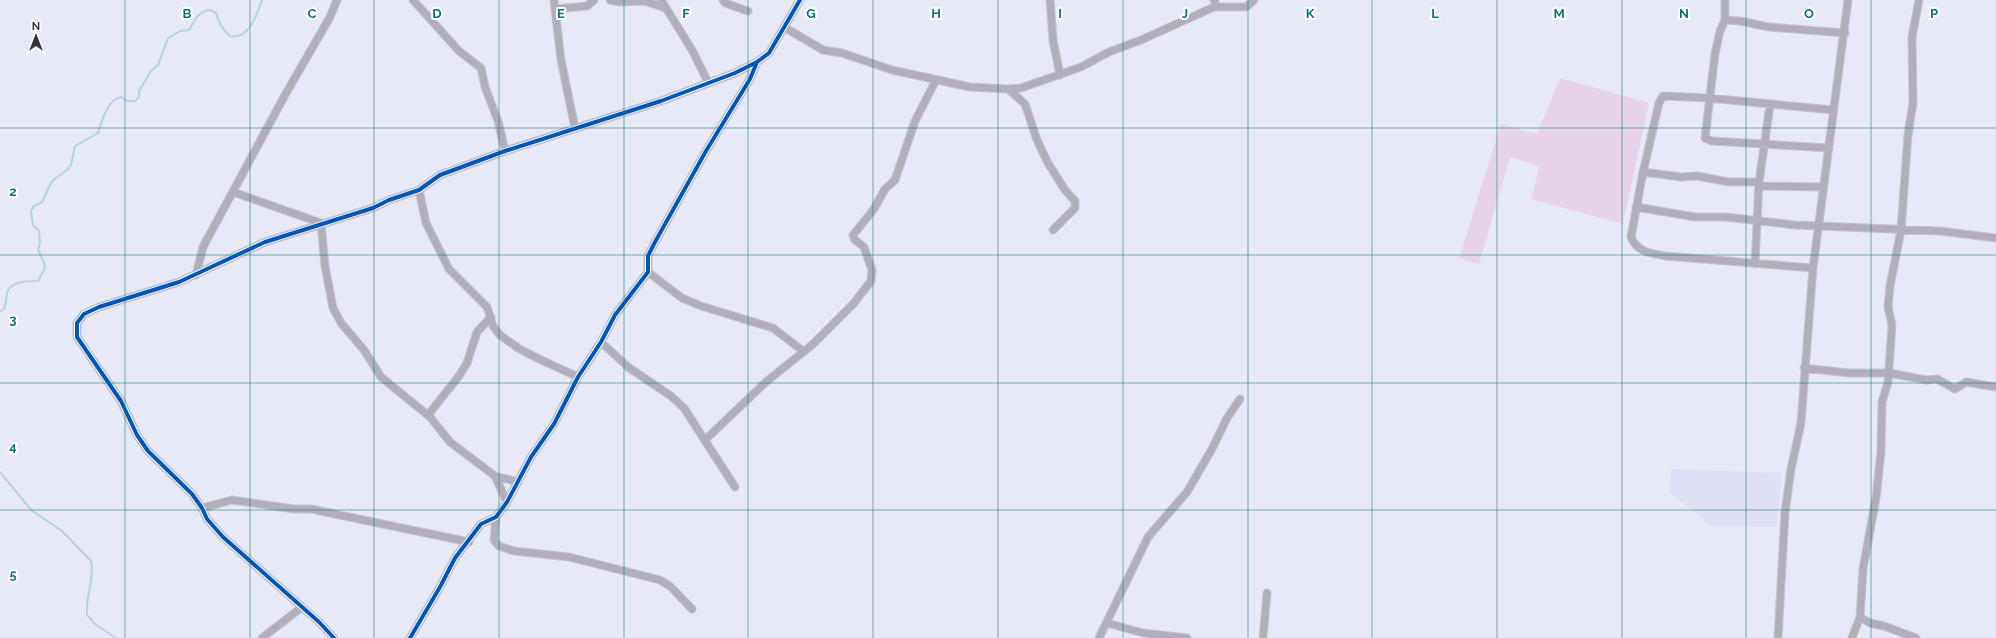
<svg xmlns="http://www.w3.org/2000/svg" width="1996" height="638" viewBox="0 0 1996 638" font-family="Raleway,sans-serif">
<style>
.built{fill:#dfe0f7}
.green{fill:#e7d4eb}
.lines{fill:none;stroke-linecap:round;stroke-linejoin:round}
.stream{stroke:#b4d2e9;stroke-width:2}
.minor-casing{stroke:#c5c6d0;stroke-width:9}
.minor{stroke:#b2aeba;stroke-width:7}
.cycleway-casing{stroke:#fff;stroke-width:6}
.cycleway{stroke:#0057b8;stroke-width:4}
.grid{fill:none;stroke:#0f766e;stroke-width:1;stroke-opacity:0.55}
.grid-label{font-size:13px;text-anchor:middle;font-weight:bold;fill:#0f766e;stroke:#fff;stroke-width:4;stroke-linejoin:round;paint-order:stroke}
</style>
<rect width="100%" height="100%" fill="#e8e9f6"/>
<path class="built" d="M1671 469 1782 473 1776 527 1711 526 1669 492Z"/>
<path class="green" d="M1560 78 1649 103 1623 224 1531 199 1540 166 1510 157 1479 264 1459 258 1501 124 1537 134Z"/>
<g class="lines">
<path class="stream" d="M0 311 4 309C6 304 6 299 7 293 10 281 28 281 38 281L44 270 45 265 38 250 40 243 39 231 33 225 31 211 34 206 42 202 52 181 67 170 71 165 75 146 98 133C102 121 107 100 121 97L127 101H135L139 97V91L151 71 158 65 168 38 180 31 189 30C194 22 198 11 210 10L216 13C218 22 222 29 230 36 250 40 257 13 262 0
M0 472 31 510 62 531 91 561C95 578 85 598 87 615L95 624 116 638"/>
<g class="minor-casing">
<path id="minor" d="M413 0 459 51 481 68 485 87 498 121 505 151
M554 0 561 60 575 128
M610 0 620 2 645 1 665 8
M661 0 692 50 708 82
M723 0 725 3 748 11
M1050 0 1053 40 1060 75
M1214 0 1215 1
M1725 0V20L1720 31 1715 54 1705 138 1712 141 1829 148
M555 9 587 6 594 0
M1725 20 1740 21 1769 27 1845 33
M784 27 823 50 842 53 892 70 970 87 1008 89 1021 88 1081 67 1109 52 1141 40 1214 7H1246L1254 0
M1008 89 1025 104 1037 140 1048 163 1065 190 1075 201V208L1053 230
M1643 172 1681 177 1697 176 1729 182H1759
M1759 186 1824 187
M419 190 426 223 449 269 487 307 493 326 500 335 518 348 537 358 578 377
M233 192 321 223 325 266 333 308 341 323 364 350 381 377 430 417 450 442 495 476 518 482
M1636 207 1695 217H1726L1795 225 1940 231 1996 238
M1755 264 1759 182 1770 105
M1813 268 1665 256C1650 253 1637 252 1631 237L1643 172 1659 103 1663 96 1709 98 1833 110
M648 272 682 298 701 306 773 328 803 351
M196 275 203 247 285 95 330 17 337 0
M601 342 628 367 671 396 684 408 735 487
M1804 368 1849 373H1889L1926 380 1937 379 1955 389 1966 382 1996 387
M428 415 459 376 467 363 477 332 491 317
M705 440 767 381 812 345 854 303 871 281 872 270 864 247 855 240 853 235 874 209 885 189 895 180 915 121 936 80
M495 476 507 502
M202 508 232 500 294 509H311L469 542
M496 517 494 540 499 546 514 551 569 557 660 580 671 587 692 609
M1860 617 1870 623 1884 626 1916 638
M1107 623 1143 633 1187 638
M262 638 302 607
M334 638 319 622 223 537 207 519 202 508 192 494 148 451 137 435 121 401 77 337V323L84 314 99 307 179 282 265 242 373 208 389 200 419 190 440 175 505 151 661 101 735 73 757 62
M410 638 440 587 455 558 481 524 496 517 507 502 531 457 554 424 578 377 601 342 615 315 648 272V256L655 242 706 151 750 79 757 62 769 53 800 0
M1099 638 1148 537 1187 492 1212 449 1227 418 1240 399
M1263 638 1267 593
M1778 638 1785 513 1791 469 1801 423 1813 268 1848 0
M1852 638 1860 617 1863 569 1876 498 1881 452 1882 402 1888 382 1892 325 1888 307 1890 286 1901 230 1908 135 1913 103 1912 37 1919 0"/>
</g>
<use href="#minor" class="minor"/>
<g class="cycleway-casing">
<path id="cycleway" d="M334 638 319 622 223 537 207 519 202 508 192 494 148 451 137 435 121 401 77 337V323L84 314 99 307 179 282 265 242 373 208 389 200 419 190 440 175 505 151 661 101 735 73 757 62
M410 638 440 587 455 558 481 524 496 517 507 502 531 457 554 424 578 377 601 342 615 315 648 272V256L655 242 706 151 750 79 757 62 769 53 800 0"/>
</g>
<use href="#cycleway" class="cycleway"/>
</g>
<path class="grid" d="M125 0V638M250 0V638M374 0V638M499 0V638M624 0V638M748 0V638M873 0V638M998 0V638M1123 0V638M1248 0V638M1372 0V638M1497 0V638M1622 0V638M1746 0V638M1871 0V638M0 128H1996M0 255H1996M0 383H1996M0 510H1996"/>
<g class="grid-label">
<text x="187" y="18">B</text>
<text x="312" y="18">C</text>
<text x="437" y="18">D</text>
<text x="561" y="18">E</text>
<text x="686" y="18">F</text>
<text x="811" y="18">G</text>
<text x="936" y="18">H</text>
<text x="1060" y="18">I</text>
<text x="1185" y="18">J</text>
<text x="1310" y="18">K</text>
<text x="1435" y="18">L</text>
<text x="1559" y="18">M</text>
<text x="1684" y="18">N</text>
<text x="1809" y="18">O</text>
<text x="1934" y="18">P</text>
<text x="13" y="196">2</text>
<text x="13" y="324">3</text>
<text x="13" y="451">4</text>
<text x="13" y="579">5</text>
</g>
<g transform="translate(36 36)" stroke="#ffffff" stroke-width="3" paint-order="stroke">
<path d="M0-3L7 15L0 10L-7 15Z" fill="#35353e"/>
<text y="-6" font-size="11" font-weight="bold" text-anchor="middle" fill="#35353e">N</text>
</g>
</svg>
